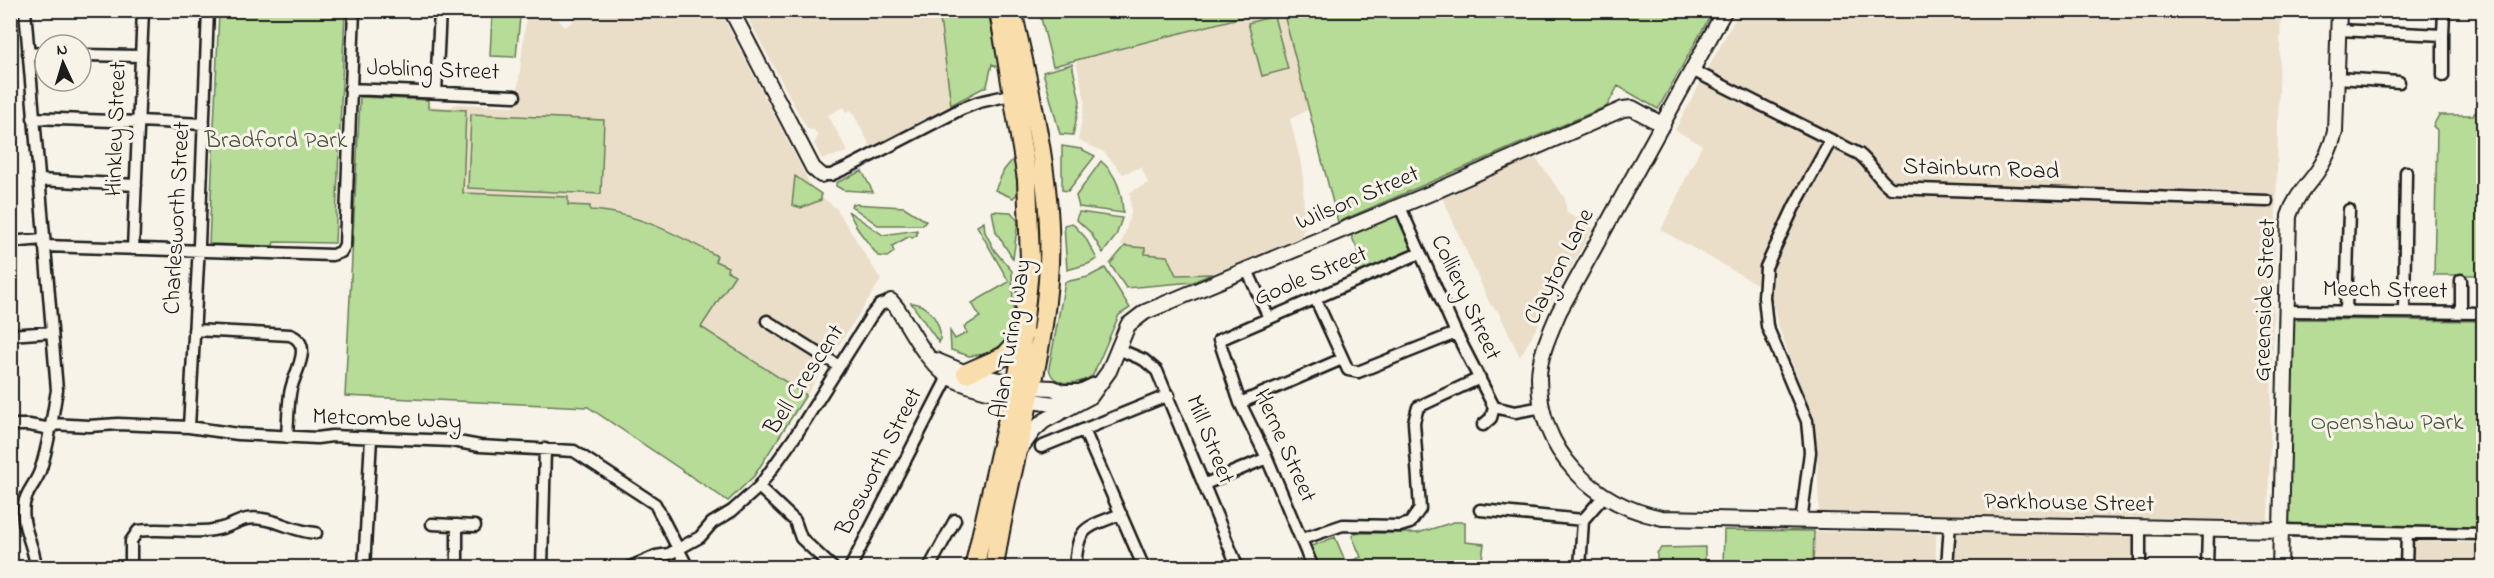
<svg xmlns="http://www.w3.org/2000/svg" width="2494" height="578" viewBox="0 0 2494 578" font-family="'Indie Flower',sans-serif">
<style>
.built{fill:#ebdec9}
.green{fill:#b6dc97;stroke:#697c5a;stroke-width:1.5}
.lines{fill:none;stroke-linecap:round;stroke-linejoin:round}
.street-casing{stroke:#1c1c1c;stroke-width:15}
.secondary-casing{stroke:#1c1c1c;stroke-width:18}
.highway-casing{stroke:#1c1c1c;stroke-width:22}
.street{stroke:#f7f3e8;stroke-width:10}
.secondary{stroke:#f7f3e8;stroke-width:14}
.highway{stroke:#f9deab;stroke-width:18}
.labels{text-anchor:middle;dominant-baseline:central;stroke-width:6;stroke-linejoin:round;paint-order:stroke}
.street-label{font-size:24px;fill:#1c1c1c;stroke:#f7f3e8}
.park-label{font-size:24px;fill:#4a5641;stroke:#f7f3e8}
</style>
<rect width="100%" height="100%" fill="#f7f3e8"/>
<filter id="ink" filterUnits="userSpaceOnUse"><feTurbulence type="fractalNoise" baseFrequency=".0167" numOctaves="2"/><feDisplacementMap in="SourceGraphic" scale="12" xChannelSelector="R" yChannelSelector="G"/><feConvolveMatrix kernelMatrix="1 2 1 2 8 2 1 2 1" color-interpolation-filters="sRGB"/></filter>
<g filter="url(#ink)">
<path class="built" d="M590 11H720L813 190 836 208 881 280 754 476 728 501 588 407 345 396 360 97 428 100V106L451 107 456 104 516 106 526 17H556L565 27 574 21 572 15Z
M744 11H939L951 105 871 147 851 110 846 112 843 107 828 115 848 152 822 159 814 144 818 136 814 130 807 129Z
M1266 11H1283L1308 110 1290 119 1303 172 1304 229 1300 238 1212 274 1176 275 1144 254 1145 248 1121 245 1131 213 1130 192 1148 183 1141 167 1123 174 1104 152 1078 140 1085 101 1076 61Z
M1739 11H2281L2268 520 1819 512 1816 427 1778 325 1771 292 1661 230 1702 145 1675 130Z
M1535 157 1565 198 1567 213 1593 228 1520 357 1498 311 1490 304 1442 197Z
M1952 527 2139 532 2138 567 1949 568Z
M1724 530 1936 533V567L1723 568Z
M2411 541 2483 543V567L2410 568Z"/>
<path class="green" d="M1039 10H1266V11L1053 66Z
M219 11H345L335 243 274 242 273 246 209 244Z
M939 11H988L999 68 992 64 987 86 951 105Z
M1283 11V10L1713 11 1658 109 1618 86 1607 106 1338 222Z
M492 15 520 17 516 57 490 56Z
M1274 16 1288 69 1262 76 1248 23Z
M1072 64 1080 101 1073 135 1060 134 1043 72Z
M360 97 428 100V108L466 110 463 193 568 197V205L590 206V210C635 212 678 235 717 256L715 261 728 267 727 271 735 275 701 327 806 395 754 476 728 501 588 407 345 396Z
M2481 105H2483V275H2434L2437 130 2433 126 2439 115H2473Z
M471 114 604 120 601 194 468 188Z
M1062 146 1081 149 1095 156 1068 191 1062 190Z
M1014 158 1018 193 1013 198 995 190 1004 170Z
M1101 161C1117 175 1122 192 1123 213L1079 207 1076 196Z
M862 171 873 192 843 190 836 186V183Z
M795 176 821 194V200L801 208 792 205Z
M852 204 904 207 926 221 923 225H878L851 206Z
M848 211 883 235 917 230V235L912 238 910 236 892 246 894 252 887 257 878 256 859 231Z
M992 211 1011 212 1018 221 1013 259 996 232Z
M1079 212 1122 218 1116 236 1103 253 1090 232 1076 219Z
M1398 215 1413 250 1357 274 1350 257 1359 253 1351 235Z
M984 222 985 232 995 251 1012 271 1014 330 1005 343 986 354 969 356 951 350 950 331 955 339 967 333 964 327 980 317 972 303 1009 282 977 226Z
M1072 223 1085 237 1097 259 1088 264 1067 270 1064 225Z
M1125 246 1145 248V254L1167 256 1176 275 1212 274 1193 282 1126 288 1110 264Z
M1105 268 1130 308 1119 315 1093 375C1081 385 1052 388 1049 368L1065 282 1088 277Z
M911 303C928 302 945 327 939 343Z
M2293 319 2483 321V528L2288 525Z
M1454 522H1465V542L1484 544 1481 567H1319L1310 547 1335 537 1346 563 1361 557 1352 536 1354 533H1418Z
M1724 530 1814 531 1813 567H1723Z
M1705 547V567H1649L1657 561V553L1661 548Z"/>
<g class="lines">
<g class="street-casing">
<path id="street" d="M25 10 57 390C52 418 49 445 40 471 36 483 26 492 24 504 20 527 35 546 36 568
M2339 30 2443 35V76
M2443 35 2444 10
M28 53 45 54
M81 55 141 56
M1692 70 1859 154C1872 164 1877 179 1891 188L2267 201
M2337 78 2399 82
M350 89 515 96
M436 93 440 10
M33 118 138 122
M138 121 204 124
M821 175H831L849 167 961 109 979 102 1015 94
M39 180 136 185
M1400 207 1456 333 1494 407 1515 412 1543 407
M10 242 43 239
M44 246 332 255 341 252 345 245 354 10
M133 249 143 10
M1247 270 1269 318
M1315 298 1348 370 1358 372 1456 333
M2287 311 2484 313
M2346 311 2349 210
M2404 312 2406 172
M2461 313V280
M767 321 839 366
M194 330 290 335C316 345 292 375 290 394 288 408 288 423 287 437
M10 335 52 332
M1118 349 1144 360 1157 371 1238 568
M1240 403 1342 359
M51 424 89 426 118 424 189 427 238 434 317 438 332 436 452 441 480 446 574 451 655 504 688 568
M10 425H29L51 429
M1483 425 1491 418 1494 407
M189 427 199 245 208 10
M1084 430 1144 568
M1041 447 1169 395
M1205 484 1267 458
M759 487 795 521 801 538 833 568
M1480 510 1583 520
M1801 522 1810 452 1807 421 1767 326 1764 297 1766 267 1794 207 1831 140
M432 524 475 526
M2140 529V568
M2281 530 2484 534
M1302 539 1343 525 1400 526 1410 523 1420 509 1414 422 1418 407 1480 378
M131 568V541L138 531C164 527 196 535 218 529 234 526 244 515 262 519 283 522 293 531 316 533
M364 568 371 438
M457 568V525
M542 568 545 449
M628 568 656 556 669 554 700 537 712 523 732 511 759 487 796 435 871 316 880 305 891 301
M850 568 948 377
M929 568 955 520
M1075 568C1078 525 1084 529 1121 514
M1313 568 1267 458 1240 403 1219 340 1420 253
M1580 568 1583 520 1604 496
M1947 568 1950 523
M2207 568 2208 530
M2406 568 2407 533"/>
</g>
<g class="secondary-casing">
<path id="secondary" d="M731 10 813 168 821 175
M1725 10 1559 312C1550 333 1539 356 1539 378 1539 452 1593 504 1662 518L2281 530
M891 301 897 308C911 330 925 359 946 375 964 388 1052 409 1072 403
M935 360 966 373 1032 387 1053 388 1062 392H1080L1095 385
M1020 449 1034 430 1044 421 1091 396 1109 371 1128 325 1145 312 1436 191 1623 109 1632 108 1663 125
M2280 568 2289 216C2295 197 2306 187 2317 172 2326 159 2331 147 2335 132L2339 10"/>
</g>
<g class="highway-casing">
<path id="highway" d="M966 373 1005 356 1024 334
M974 568 1019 370 1030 259 1027 179 999 10
M994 568C1008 465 1045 367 1049 263 1053 183 1029 88 1012 10"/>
</g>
<use href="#street" class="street"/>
<use href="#secondary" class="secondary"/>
<use href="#highway" class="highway"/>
</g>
</g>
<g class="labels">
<g class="street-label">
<text transform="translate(433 71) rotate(2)">Jobling Street</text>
<text transform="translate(117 129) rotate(-88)">Hinkley Street</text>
<text transform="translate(1981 170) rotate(2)">Stainburn Road</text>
<text transform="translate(1358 199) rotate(-23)">Wilson Street</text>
<text transform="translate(178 218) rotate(-87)">Charlesworth Street</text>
<text transform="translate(1560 267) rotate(-63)">Clayton Lane</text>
<text transform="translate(1311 277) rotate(-23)">Goole Street</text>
<text transform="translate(2385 291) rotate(1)">Meech Street</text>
<text transform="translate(1465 298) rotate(65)">Colliery Street</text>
<text transform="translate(2266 300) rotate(-88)">Greenside Street</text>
<text transform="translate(1012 339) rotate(-81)">Alan Turing Way</text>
<text transform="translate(805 380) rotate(-57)">Bell Crescent</text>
<text transform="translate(387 420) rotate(2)">Metcombe Way</text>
<text transform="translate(1209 440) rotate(68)">Mill Street</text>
<text transform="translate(1284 446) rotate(66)">Herne Street</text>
<text transform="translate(880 462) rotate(-63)">Bosworth Street</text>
<text transform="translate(2069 504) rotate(1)">Parkhouse Street</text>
</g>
<g class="park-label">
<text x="276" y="141">Bradford Park</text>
<text x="2387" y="423">Openshaw Park</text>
</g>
</g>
<rect width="2494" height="578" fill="none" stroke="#f7f3e8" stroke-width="36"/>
<rect x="18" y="18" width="2458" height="542" fill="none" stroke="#1c1c1c" stroke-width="2" filter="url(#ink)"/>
<g transform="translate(63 63) rotate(356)"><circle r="28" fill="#f7f3e8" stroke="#9f9d96" stroke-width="1.5"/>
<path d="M0-4.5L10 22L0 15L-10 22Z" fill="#1c1c1c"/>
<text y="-9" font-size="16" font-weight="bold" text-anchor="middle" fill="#1c1c1c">N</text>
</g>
</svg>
